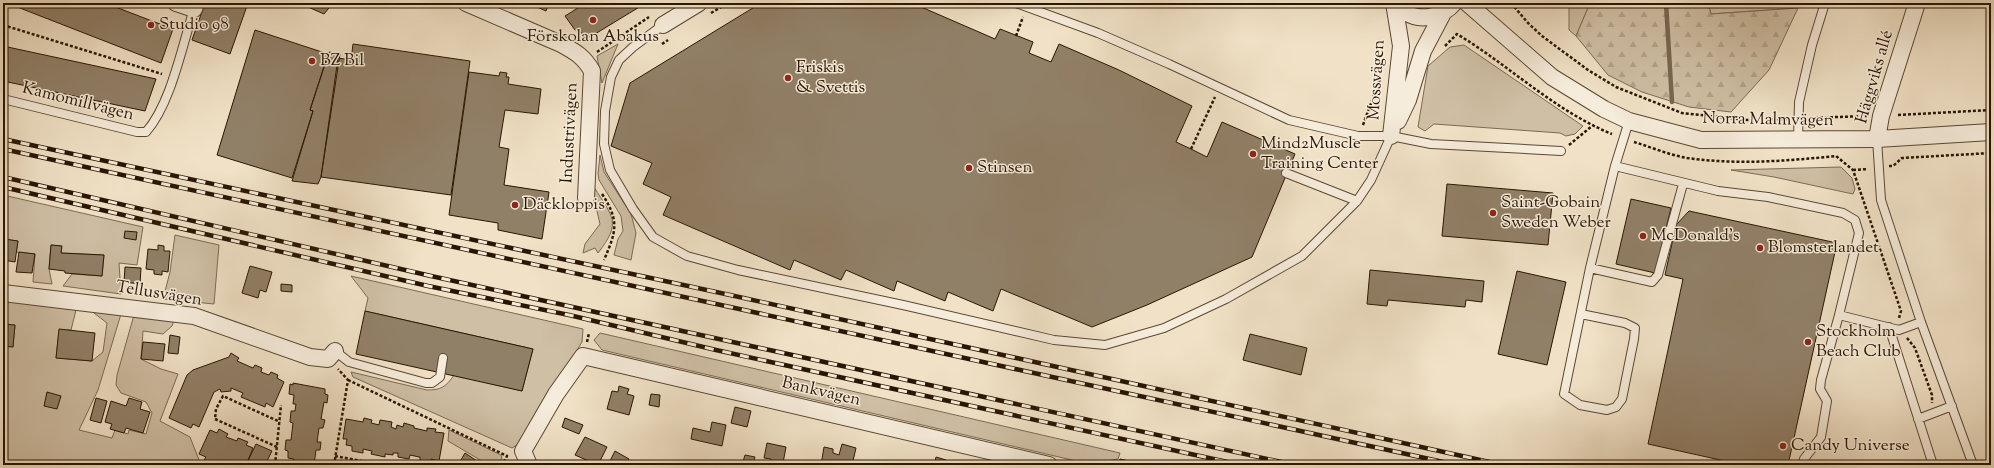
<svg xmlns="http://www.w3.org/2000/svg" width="1994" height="468" viewBox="0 0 1994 468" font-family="'Sorts Mill Goudy',serif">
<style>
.green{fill:#cfbfa5;stroke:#7c6a53}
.forest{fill:url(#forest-firs);stroke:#7c6a53}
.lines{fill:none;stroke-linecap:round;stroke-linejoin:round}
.stream{stroke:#786650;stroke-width:4.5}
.building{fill:#918068;stroke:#291501}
.lane-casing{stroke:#5b4832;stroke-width:10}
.street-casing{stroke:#5b4832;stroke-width:18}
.path{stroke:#291501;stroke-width:2.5;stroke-dasharray:3 2;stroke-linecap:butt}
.lane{stroke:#f6ecdb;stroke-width:8}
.street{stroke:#f6ecdb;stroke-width:16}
.rail-casing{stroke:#291501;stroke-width:4.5}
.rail{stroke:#f6ecdb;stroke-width:3;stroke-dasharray:9;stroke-linecap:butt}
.poi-dot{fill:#8f2418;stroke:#f6ecdb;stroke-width:1.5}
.labels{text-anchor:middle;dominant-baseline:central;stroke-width:3;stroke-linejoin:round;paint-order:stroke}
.poi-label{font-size:17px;fill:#291501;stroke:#f6ecdb;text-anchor:start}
.street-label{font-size:17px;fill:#291501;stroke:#f6ecdb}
</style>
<defs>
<pattern id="forest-firs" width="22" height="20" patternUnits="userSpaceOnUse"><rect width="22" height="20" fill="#cfbfa5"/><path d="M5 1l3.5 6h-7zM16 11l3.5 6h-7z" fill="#b2a38c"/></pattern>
</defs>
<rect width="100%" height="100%" fill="#f1e2c7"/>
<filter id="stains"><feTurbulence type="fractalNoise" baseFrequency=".005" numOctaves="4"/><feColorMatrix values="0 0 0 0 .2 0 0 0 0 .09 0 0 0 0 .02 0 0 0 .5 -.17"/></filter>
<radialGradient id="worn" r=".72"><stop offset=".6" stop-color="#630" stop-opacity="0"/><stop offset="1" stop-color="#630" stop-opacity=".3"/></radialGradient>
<path class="green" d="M1569 3H1590L1576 36 1569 30Z
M1708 3H1800L1798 8 1711 14Z
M618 44 602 83 597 56Z
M1464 45 1583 126 1575 134 1566 136 1560 133 1434 124 1425 131 1418 127 1428 66 1450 47Z
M600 155 604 172 631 214 636 233 631 260 614 255 618 239 623 231 621 216 599 180 598 174Z
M1841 167 1852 178 1855 189 1853 194 1774 177 1731 170Z
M594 187C613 218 622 222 598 253L595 248 583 253 585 244 600 224 593 194Z
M3 195 143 227 137 265 119 263 121 294 63 286 72 274 102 276 104 255 61 253V246L51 245 49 269 52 284 33 282 35 254 16 252 18 241 4 239 3 236Z
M175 235 219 245 214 304 163 299 170 272Z
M351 276 583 329 582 342 520 443 512 448 353 377 351 372 427 390C441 390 446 387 454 375L522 391 533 349 365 311 368 298Z
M3 300 76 310 71 330H59L56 358 92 361 103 352 107 323 94 313 95 311 121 314 98 390 79 430 112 438 115 430 128 434 129 430 146 434 152 413 146 402 121 393 116 385 117 375 134 315 174 321 172 326 163 334 143 331 141 359 161 369 178 374 160 421 190 437 201 465H11L6 463 3 465V346L13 347 15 325 3 324Z
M600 333 1120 453 1118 459 1089 464 602 350 594 340Z
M449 430 501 455 502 458 498 465H482V461L448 441Z"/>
<path class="forest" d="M1590 3H1708L1711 14 1798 8 1769 70 1731 112 1689 107 1642 92 1608 75 1576 36Z"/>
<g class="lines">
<path class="stream" d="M1666 3 1672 102"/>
</g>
<path class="building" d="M7 3H105L173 29 161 63Z
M205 3H248L230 54 192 40Z
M299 3H333L324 14Z
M528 3H559L557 7 549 3 546 11Z
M586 3H646L590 37 575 30 565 16Z
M761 3H912L995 39 1000 29 1033 42 1029 53 1051 62 1059 44 1119 70 1192 106 1176 142 1191 149 1207 157 1222 122 1295 154 1252 257 1147 305 1092 327 1001 289 993 311 948 292 945 301 897 281 894 291 846 270 841 280 794 260 790 270 663 215 671 197 643 184 652 163 611 146 630 83Z
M255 30 328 54 310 110 313 111 292 178 217 155Z
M353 44 470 61 451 195 321 177 338 58 351 60Z
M3 46 156 79 145 111 3 81Z
M329 52 340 54 321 177 318 184 292 181 313 111 310 110Z
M469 72 499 76 500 72 507 73 506 77H509L508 84 541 89 538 114 505 110 499 147 509 149 504 185 549 192 542 239 498 230V223L449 215Z
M1447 184 1553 193 1548 245 1442 236Z
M1631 199 1671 208 1655 273 1616 264Z
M1689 211 1837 243 1788 465H1743L1648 444 1683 279 1665 275 1676 225Z
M125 231 137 232 136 240 124 238Z
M3 236 4 239 18 241 15 262 3 260Z
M51 245 62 246 61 253 104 255 102 276 65 273V271L49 269Z
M158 245 164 246V251H170L168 272 162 271V275L154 274V270L146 269 148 249 158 250Z
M19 252 35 254 32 273 16 272Z
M250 266 272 272 266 292 260 290 258 298 242 293Z
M125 267 141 268 140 284 124 282Z
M1370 270 1484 281 1482 302 1466 300 1465 307 1388 300 1387 306 1367 304Z
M1517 271 1566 282 1547 365 1498 354Z
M281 284 292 285V292L281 291Z
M365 311 533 349 522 391 356 354Z
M3 324 15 325 13 347 3 346Z
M59 329 95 333 92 361 56 358Z
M1250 334 1307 348 1301 375 1243 360Z
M170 335 180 337 178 354 168 353Z
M143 342 165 344 163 361 141 359Z
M231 353 239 358 237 361 253 368 255 365 262 368 261 372 269 375 271 372 278 375 277 378 284 382 273 407 266 403 265 407 241 397 243 393 231 388V391L221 392 220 389 214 392 199 427 193 424 191 428 169 418 187 375 193 370 229 357Z
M293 383 325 389V394L328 395 327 403 324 402 321 419 325 420 323 428H319L317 442H321L320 450H316L314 465 293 463 294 459 288 458V451L285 450 286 440H291L293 423 290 422 291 411H295L296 404H293L294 395 289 394 290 384 293 385Z
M619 386 629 389 627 394 634 396 629 415 607 409 612 391 618 392Z
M47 392 61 396 57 409 44 406Z
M651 394 660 395 659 407 649 405Z
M96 398 107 401 101 423 90 420Z
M129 398 142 402 140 409 150 412 143 433 126 428 124 433 110 429 112 424 105 422 111 401 126 406Z
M735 407 751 411 747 427 731 423Z
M364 418 372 420 371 423 379 425 380 420 392 422 391 427 396 429 397 425 403 427 404 423 414 426V428L427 431V428L436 429 435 432 444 433 439 461 431 459 430 463 420 461V457H419L410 455 409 459 398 457V453H393V455L385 454V457L371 454 372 451 363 449V453L352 451V446L346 445 347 439H343L346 419 363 422Z
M565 418 583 425 579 434 562 427Z
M712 422 726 425 722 446 691 439 693 428 710 432Z
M219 429 228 434 226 437 237 441 238 438 248 442 246 445 253 448 246 465H223L214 461 212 464 204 460 206 457 199 454 210 430 217 433Z
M585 437 607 447 598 465 575 455Z
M767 443 786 447 783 463 785 465H770L771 459 764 458Z
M256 444 272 451 265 465H246Z
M842 444 856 448 852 465H821L824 447 833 449V453L839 455Z
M615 451 629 459 626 465H608Z
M465 453 480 463 479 465H458Z
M745 455 755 457 753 465H742Z
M936 457 946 460 945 465H934Z
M1120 459 1139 463 1142 465H1119Z
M344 461 362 464V465H343Z"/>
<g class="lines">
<g class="lane-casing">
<path id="lane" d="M1016 3 1098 33 1169 64 1289 120 1358 136H1391L1431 144 1561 151
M663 25 633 47 619 60 611 77 605 111 604 144 610 170 633 209 653 237 687 256 738 270 903 305 1054 340 1105 345 1164 328 1226 299 1302 256 1357 201 1371 180 1391 136
M3 99 137 132H146C171 104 182 46 194 9
M1877 139 1881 200 1921 322 1973 465
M1798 140 1799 102 1812 45 1825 3
M1615 166 1718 191 1768 197 1843 213 1855 220 1859 233 1839 315 1899 330 1921 322
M1286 173 1357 201
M1590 268 1652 282 1658 275 1683 184
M1581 314 1625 323 1635 328 1634 339 1622 399 1616 407 1607 410 1580 405 1564 394 1590 268 1615 166 1629 121
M1889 327 1933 465
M335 351 349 362 426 383H432L440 377 443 358
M1918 419 1952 406
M1802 465 1804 459 1821 437 1827 401 1820 389 1821 380 1839 315"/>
</g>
<g class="street-casing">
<path id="street" d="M176 3 194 9 196 3
M466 3 561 44C576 52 584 57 592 71L586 198
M1394 3C1398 6 1403 10 1407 13 1422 22 1443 16 1454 3
M1467 3 1552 77 1604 109 1629 121 1701 140 1877 139 1991 132
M663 25 699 3
M1398 121 1408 100 1423 51 1443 13
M1391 136 1401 46 1394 3
M1877 139 1881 116 1917 3
M3 293 194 316 310 357 328 359 335 351
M529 465 523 451 556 394 583 356 1049 465"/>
</g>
<path class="path" d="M1511 3 1528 23 1542 36 1588 70 1616 87 1682 113 1747 120 1789 119
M711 13 728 3
M3 25 162 74
M1016 36 1023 17
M662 44 668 40
M1445 46 1457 34C1510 66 1555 111 1612 134
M597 52 649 17
M1898 115 1991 110
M1810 118 1867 116
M1363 125 1380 79
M1634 142C1651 147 1669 155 1687 158 1737 165 1786 161 1836 156L1853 170 1901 311 1899 318
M1569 145 1592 126
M1191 149 1215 97
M1889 166H1893L1902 158 1991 153
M1853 170 1868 169
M602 194C620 221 616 232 604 260
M1907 338 1915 348 1932 395V403
M587 342 589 333
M348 380 507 456 502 465
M277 447 215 419 216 409 223 396 280 422
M335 456 383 465
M275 465 281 405
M334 465 348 380 338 369"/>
<use href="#lane" class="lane"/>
<use href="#street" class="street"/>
<g class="rail-casing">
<path id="rail" d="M3 139 730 295 1503 465
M3 149 1457 465
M3 177 431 276 1295 465
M3 187 428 286 569 315 716 350 1241 465"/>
</g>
<use href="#rail" class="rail"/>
</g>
<g class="poi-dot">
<circle cx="593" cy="20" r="4"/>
<circle cx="151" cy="25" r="4"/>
<circle cx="312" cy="61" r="4"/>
<circle cx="788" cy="78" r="4"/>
<circle cx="1253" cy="154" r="4"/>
<circle cx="969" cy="168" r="4"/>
<circle cx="515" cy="205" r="4"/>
<circle cx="1493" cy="213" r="4"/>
<circle cx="1643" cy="236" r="4"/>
<circle cx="1760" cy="248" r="4"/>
<circle cx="1808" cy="342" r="4"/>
<circle cx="1783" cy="446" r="4"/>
</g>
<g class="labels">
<g class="poi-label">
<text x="159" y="25">Studio 98</text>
<text x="593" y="37" text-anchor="middle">Förskolan Abakus</text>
<text x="320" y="61">BZ Bil</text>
<text x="796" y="68">Friskis<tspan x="796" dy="20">&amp; Svettis</tspan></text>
<text x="1261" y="144">Mind2Muscle<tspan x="1261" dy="20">Training Center</tspan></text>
<text x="977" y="168">Stinsen</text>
<text x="1501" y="203">Saint-Gobain<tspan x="1501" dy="20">Sweden Weber</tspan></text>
<text x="523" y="205">Däckloppis</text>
<text x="1651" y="236">McDonald's</text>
<text x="1768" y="248">Blomsterlandet</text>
<text x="1816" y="332">Stockholm<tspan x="1816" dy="20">Beach Club</tspan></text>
<text x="1791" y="446">Candy Universe</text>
</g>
<g class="street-label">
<text transform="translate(1875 77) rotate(-74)">Häggviks allé</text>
<text transform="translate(1377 80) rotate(-86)">Mossvägen</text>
<text transform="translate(78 102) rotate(14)">Kamomillvägen</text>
<text transform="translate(1768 120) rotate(1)">Norra Malmvägen</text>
<text transform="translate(570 133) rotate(-87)">Industrivägen</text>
<text transform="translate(159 294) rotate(9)">Tellusvägen</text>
<text transform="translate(821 392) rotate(13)">Bankvägen</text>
</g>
</g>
<rect width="1994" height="468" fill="none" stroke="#f1e2c7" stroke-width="16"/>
<rect x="4" y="4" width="1986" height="460" fill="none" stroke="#291501" stroke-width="2"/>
<rect x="8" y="8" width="1978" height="452" fill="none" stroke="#291501"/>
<rect width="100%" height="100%" filter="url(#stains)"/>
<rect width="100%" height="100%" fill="url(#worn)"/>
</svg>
